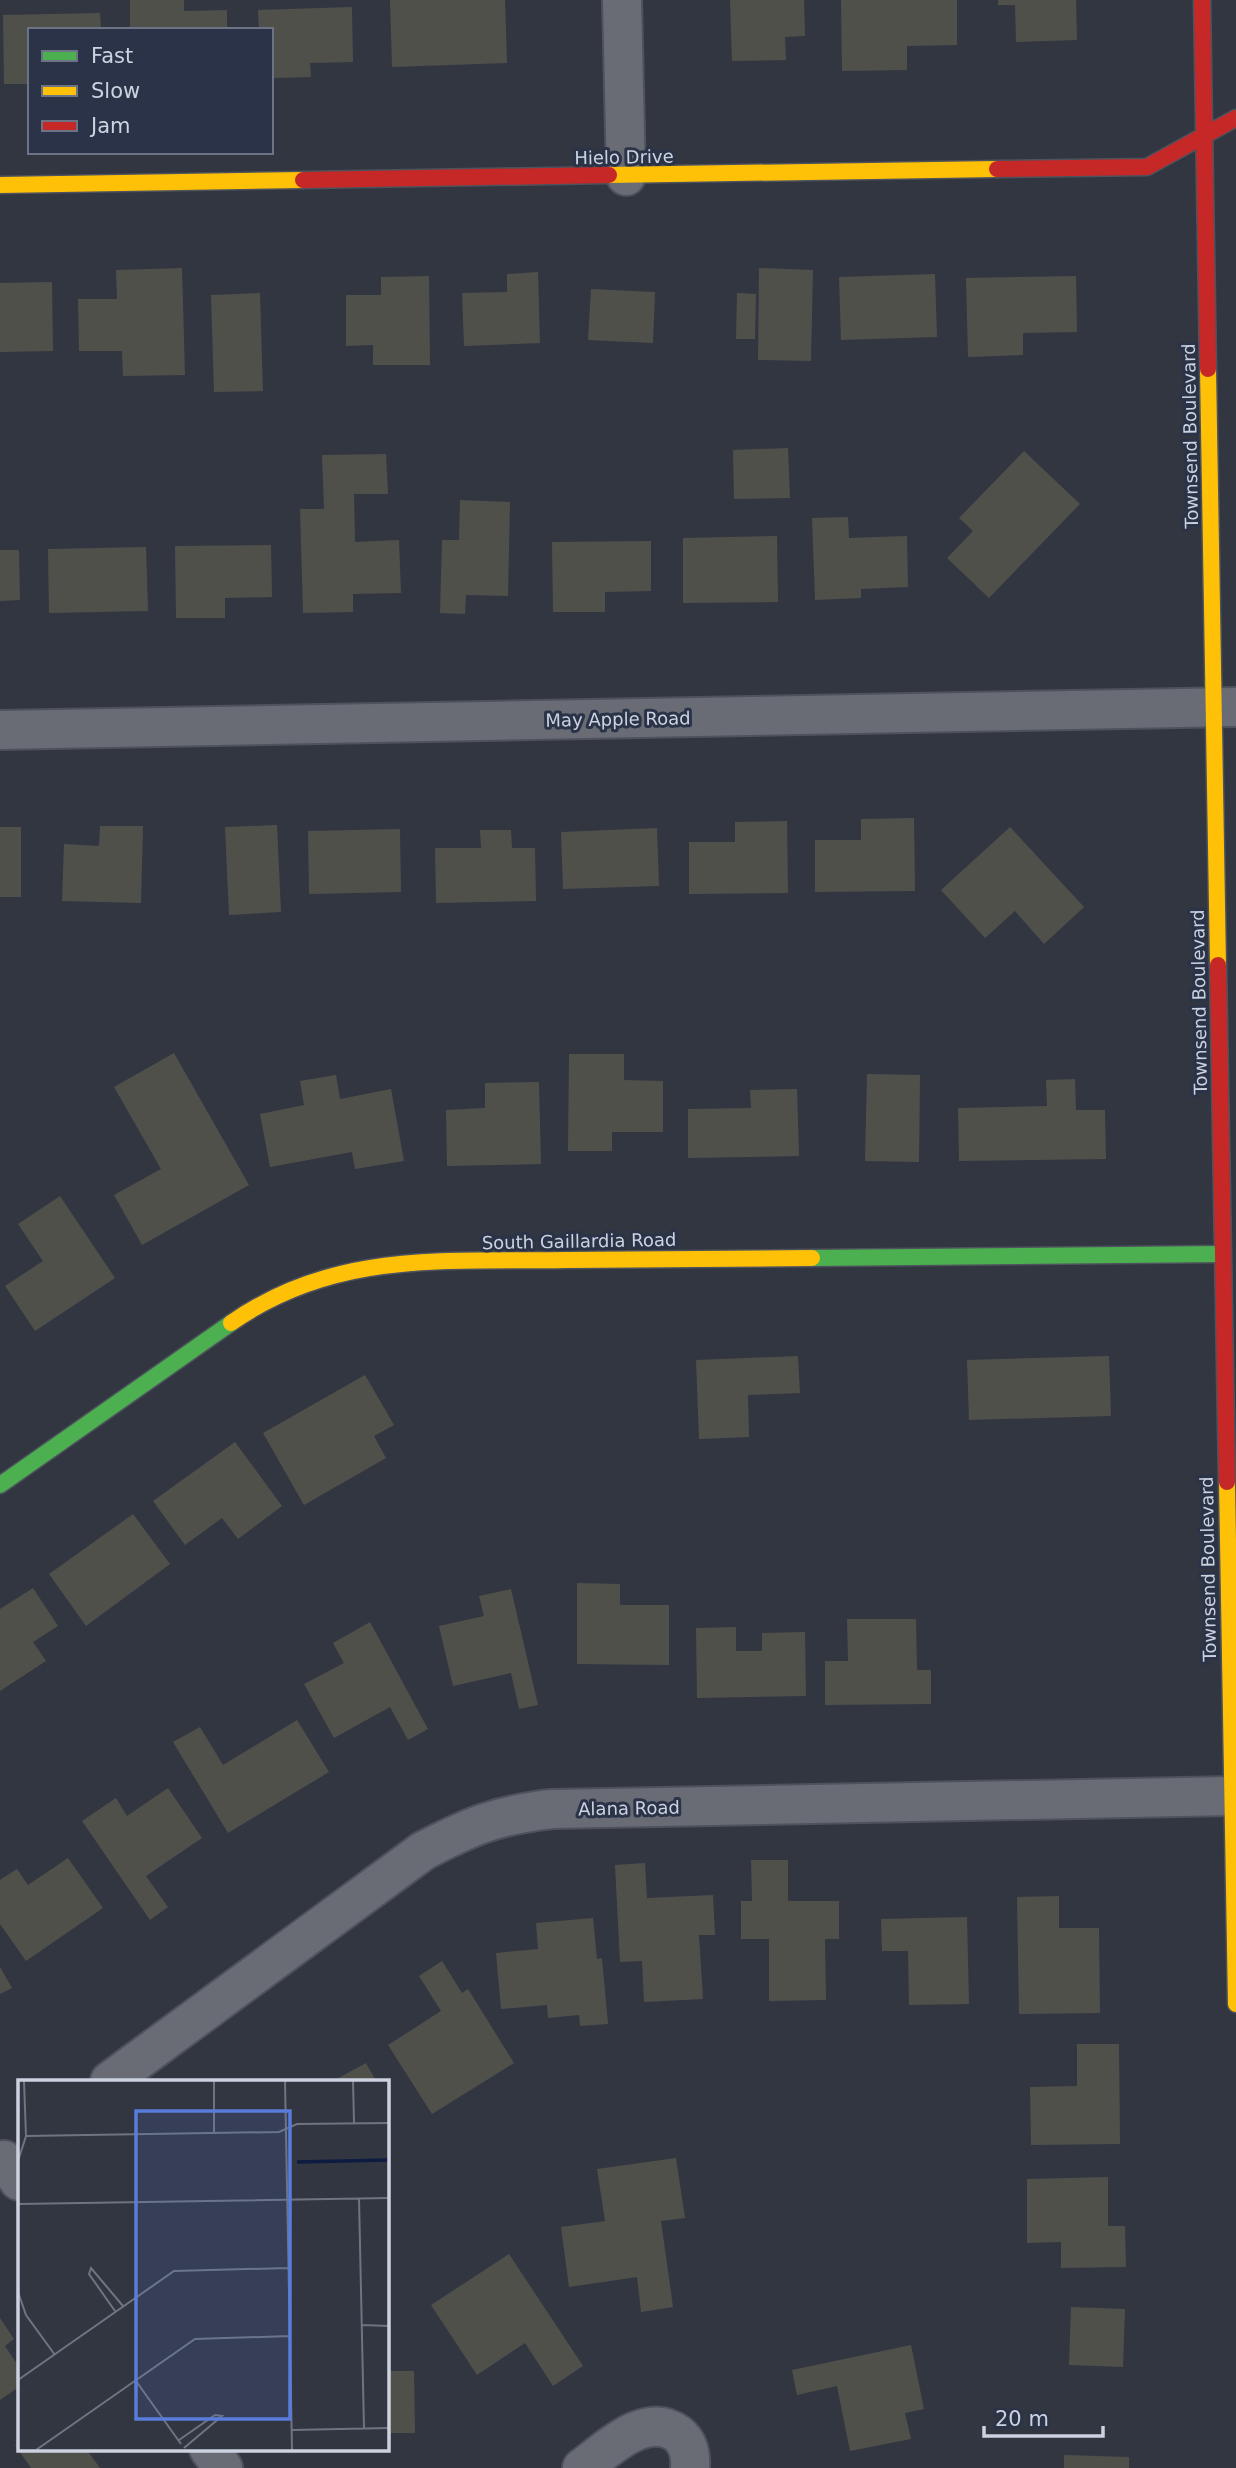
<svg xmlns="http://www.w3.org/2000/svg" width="1236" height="2468" viewBox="0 0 1236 2468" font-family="'DejaVu Sans',sans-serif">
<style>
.building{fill:#50504b}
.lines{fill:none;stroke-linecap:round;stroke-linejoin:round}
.street-casing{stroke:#4d525c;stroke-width:42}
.fast-casing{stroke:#4d525c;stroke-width:19}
.slow-casing{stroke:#4d525c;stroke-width:19}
.jam-casing{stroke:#4d525c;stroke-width:19}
.street{stroke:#696c75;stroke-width:38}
.fast{stroke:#4caf50;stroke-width:16}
.slow{stroke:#ffc107;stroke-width:16}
.jam{stroke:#c62828;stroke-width:16}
.labels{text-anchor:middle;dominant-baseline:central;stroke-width:6;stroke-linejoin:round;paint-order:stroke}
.street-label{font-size:18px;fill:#ccd2df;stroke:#2a3348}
.inset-river{fill:none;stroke:#0e1c41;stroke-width:3.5}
.inset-road{fill:none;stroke:#6f7480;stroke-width:2}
.view{fill:#5a7cda;fill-opacity:0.15;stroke:#5a7cda;stroke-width:3.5}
.inset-edge{fill:none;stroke:#ccd2df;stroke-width:3.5}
</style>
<rect width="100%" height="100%" fill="#313641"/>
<path class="building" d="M130 0H184V11L227 10V30H130Z
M390 0H505L507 63 392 67Z
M730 0H804L805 36 785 37 786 60 732 61Z
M841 0H957V45L907 46V70L842 71Z
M998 0H1076L1077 40 1016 42 1015 5H998Z
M352 7 353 62 310 63 311 77 271 78V30H259L258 10Z
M100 13 101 30H30V84H4L3 15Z
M182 268 185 375 123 376 122 351H79L78 299H117L116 270Z
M759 268 813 270 811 361 758 360Z
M538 272 540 343 464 346 462 293 507 292V274Z
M935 274 937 337 841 340 839 277Z
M429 276 430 365H373V345L346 346V295H381V277Z
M1076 276 1077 332 1023 333V355L968 357 966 278Z
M52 282 53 351 0 352V283Z
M591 289 655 292 653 343 588 340Z
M260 293 263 391 214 392 211 295Z
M737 293 756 294 755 339H736Z
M788 448 790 498 734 499 733 450Z
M1024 451 1080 504 989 598 947 558 973 531 959 518Z
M386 454 388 494H354L355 542 399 540 401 593 353 594V612L303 613 300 509H324L322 455Z
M460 500 510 502 508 596 466 595 465 614 440 613 442 540H459Z
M848 517 849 538 907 536 908 587 861 589V598L815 600 812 518Z
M777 536 778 602 683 603V538Z
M651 541V591L605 592V612H553L552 542Z
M271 545 272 597 225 598V618H176L175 546Z
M146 547 148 611 49 613 48 549Z
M0 550H19L20 600 0 601Z
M914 818 915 891 815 892V840H861V819Z
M787 821 788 893 689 894V842H735V822Z
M277 825 281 912 229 915 225 827Z
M100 826H143L141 903 62 901 64 844 99 846Z
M0 827H21V897H0Z
M1010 827 1084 907 1044 944 1015 911 985 938 941 890Z
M657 828 659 886 563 889 561 832Z
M400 829 401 892 309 894 308 831Z
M480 830H511L512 848H535L536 901 436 903 435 848H481Z
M174 1053 249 1185 142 1245 114 1195 161 1169 114 1087Z
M569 1054H624V1080L663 1081V1132H612V1151H568Z
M867 1074 920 1075 919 1162 865 1161Z
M336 1075 340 1099 391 1089 404 1161 355 1169 352 1152 270 1167 260 1114 304 1105 300 1081Z
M1075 1079 1076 1110H1105L1106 1159 959 1161 958 1108 1047 1106 1046 1080Z
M539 1082 541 1164 447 1166 446 1110 485 1108V1083Z
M797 1089 799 1156 688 1158V1109L751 1108 750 1090Z
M60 1196 115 1278 35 1331 5 1286 43 1261 18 1224Z
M798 1356 800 1393 748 1395 749 1437 699 1439 696 1360Z
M1109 1356 1111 1416 969 1420 967 1360Z
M365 1375 394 1425 374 1436 386 1458 304 1505 263 1433Z
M235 1442 282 1506 238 1539 222 1518 185 1545 153 1501Z
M133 1514 170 1564 86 1626 49 1574Z
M577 1583 620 1584V1605H669V1665L577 1664Z
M33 1588 58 1626 33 1642 46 1661 0 1691V1609Z
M511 1589 538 1705 519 1709 511 1673 453 1686 439 1626 484 1616 479 1596Z
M847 1619H916L917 1670H931V1704L825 1705V1661H848Z
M370 1622 428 1729 408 1740 390 1707 334 1738 304 1684 344 1663 333 1643Z
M736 1627V1651H762V1633L805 1632 806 1696 697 1698 696 1628Z
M297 1720 329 1772 228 1833 173 1742 200 1727 223 1765Z
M168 1788 202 1838 146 1876 168 1907 150 1920 82 1821 116 1798 127 1816Z
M68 1858 103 1908 26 1961 0 1924V1880L17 1869 28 1885Z
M751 1860H788V1901H839V1939H825L826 2000 769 2001V1939H741V1901H752Z
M645 1863 647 1898 713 1895 715 1935H699L703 1999 644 2002 642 1961 620 1962 615 1865Z
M1059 1896V1928H1099L1100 2013 1019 2014 1017 1897Z
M967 1917 969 2004 909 2005 908 1951H882L881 1919Z
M593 1918 597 1959 602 1958 608 2024 580 2026 579 2015 548 2018 547 2005 501 2009 496 1953 538 1949 536 1923Z
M442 1961 462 1993 468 1989 514 2063 432 2114 388 2045 441 2011 419 1976Z
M0 1967 12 1988 0 1994Z
M1077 2044H1119L1120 2144 1031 2145 1030 2087 1077 2086Z
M366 2063 376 2081H333Z
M676 2158 685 2218 661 2221 673 2307 641 2312 637 2277 569 2287 561 2227 605 2221 597 2169Z
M1108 2177V2226H1125L1126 2267 1061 2268V2242L1027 2243V2179Z
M509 2254 583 2366 553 2386 525 2343 477 2375 431 2305Z
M1071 2307 1125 2309 1123 2367 1069 2365Z
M0 2318 14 2339 5 2346 19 2367V2387L0 2400Z
M911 2345 924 2409 905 2413 911 2439 850 2451 837 2386 797 2395 792 2370Z
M387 2371H414L415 2433H387Z
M19 2442V2449H86L100 2468H31L15 2445Z
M1064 2455 1129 2457V2468H1064Z"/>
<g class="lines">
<g class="street-casing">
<path id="street" d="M622 0 626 176
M0 730 1236 707
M110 2081 423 1851C471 1826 497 1815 552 1809L1232 1796
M4 2160 19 2181
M209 2449 223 2468
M582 2468C607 2450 646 2410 678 2434 689 2443 691 2455 690 2468"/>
</g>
<g class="fast-casing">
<path id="fast" d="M812 1258 1222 1254
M0 1485 231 1323"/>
</g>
<g class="slow-casing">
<path id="slow" d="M609 175 997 169
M0 185 303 180
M1208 369 1218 965
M231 1323C335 1250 446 1262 566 1260 648 1260 730 1259 812 1258
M1227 1482 1236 2004"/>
</g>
<g class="jam-casing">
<path id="jam" d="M1202 0 1208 369
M997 169 1147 167 1236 118
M303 180 609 175
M1218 965 1227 1482"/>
</g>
<use href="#street" class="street"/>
<use href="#fast" class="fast"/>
<use href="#slow" class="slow"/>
<use href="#jam" class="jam"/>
</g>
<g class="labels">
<g class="street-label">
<text transform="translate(624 157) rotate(-1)">Hielo Drive</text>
<text transform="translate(1190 436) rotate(-91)">Townsend Boulevard</text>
<text transform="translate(618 719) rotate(-1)">May Apple Road</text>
<text transform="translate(1199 1002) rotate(-91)">Townsend Boulevard</text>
<text transform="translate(579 1241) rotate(-1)">South Gaillardia Road</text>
<text transform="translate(1208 1569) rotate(-91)">Townsend Boulevard</text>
<text transform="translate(629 1808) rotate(-1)">Alana Road</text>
</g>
</g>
<g transform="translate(18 2080)">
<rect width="371" height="371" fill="#313641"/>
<path class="inset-river" d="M279 82 371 80"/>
<path class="inset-road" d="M196 1V53M267 1 274 370M335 1 336 43M8 56 261 52 279 44 371 43M0 81 8 56 6 1M341 118 346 349M0 124 371 118M0 212 8 235 37 275M97 231 71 194 73 188 105 226M344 245 371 246M0 300 156 191 270 188M118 301 163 364M274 350 371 348M161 360 197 335 204 336 166 368M18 370 177 259 272 256"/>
<path class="view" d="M118 31H272V339H118Z"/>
<rect width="371" height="371" class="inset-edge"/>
</g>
<rect x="28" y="28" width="245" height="126" fill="#2a3348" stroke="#6b7384" stroke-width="2"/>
<rect x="42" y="51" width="35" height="10" fill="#4caf50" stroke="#6b7384" stroke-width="2"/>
<text x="91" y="63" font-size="21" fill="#ccd2df">Fast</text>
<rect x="42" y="86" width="35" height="10" fill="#ffc107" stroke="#6b7384" stroke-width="2"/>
<text x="91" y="98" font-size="21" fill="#ccd2df">Slow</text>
<rect x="42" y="121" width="35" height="10" fill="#c62828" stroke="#6b7384" stroke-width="2"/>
<text x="91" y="133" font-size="21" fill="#ccd2df">Jam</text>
<path d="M984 2426v10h119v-10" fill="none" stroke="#ccd2df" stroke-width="3.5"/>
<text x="995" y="2426" font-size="21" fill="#ccd2df" stroke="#2a3348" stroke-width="5" paint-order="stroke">20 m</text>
</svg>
